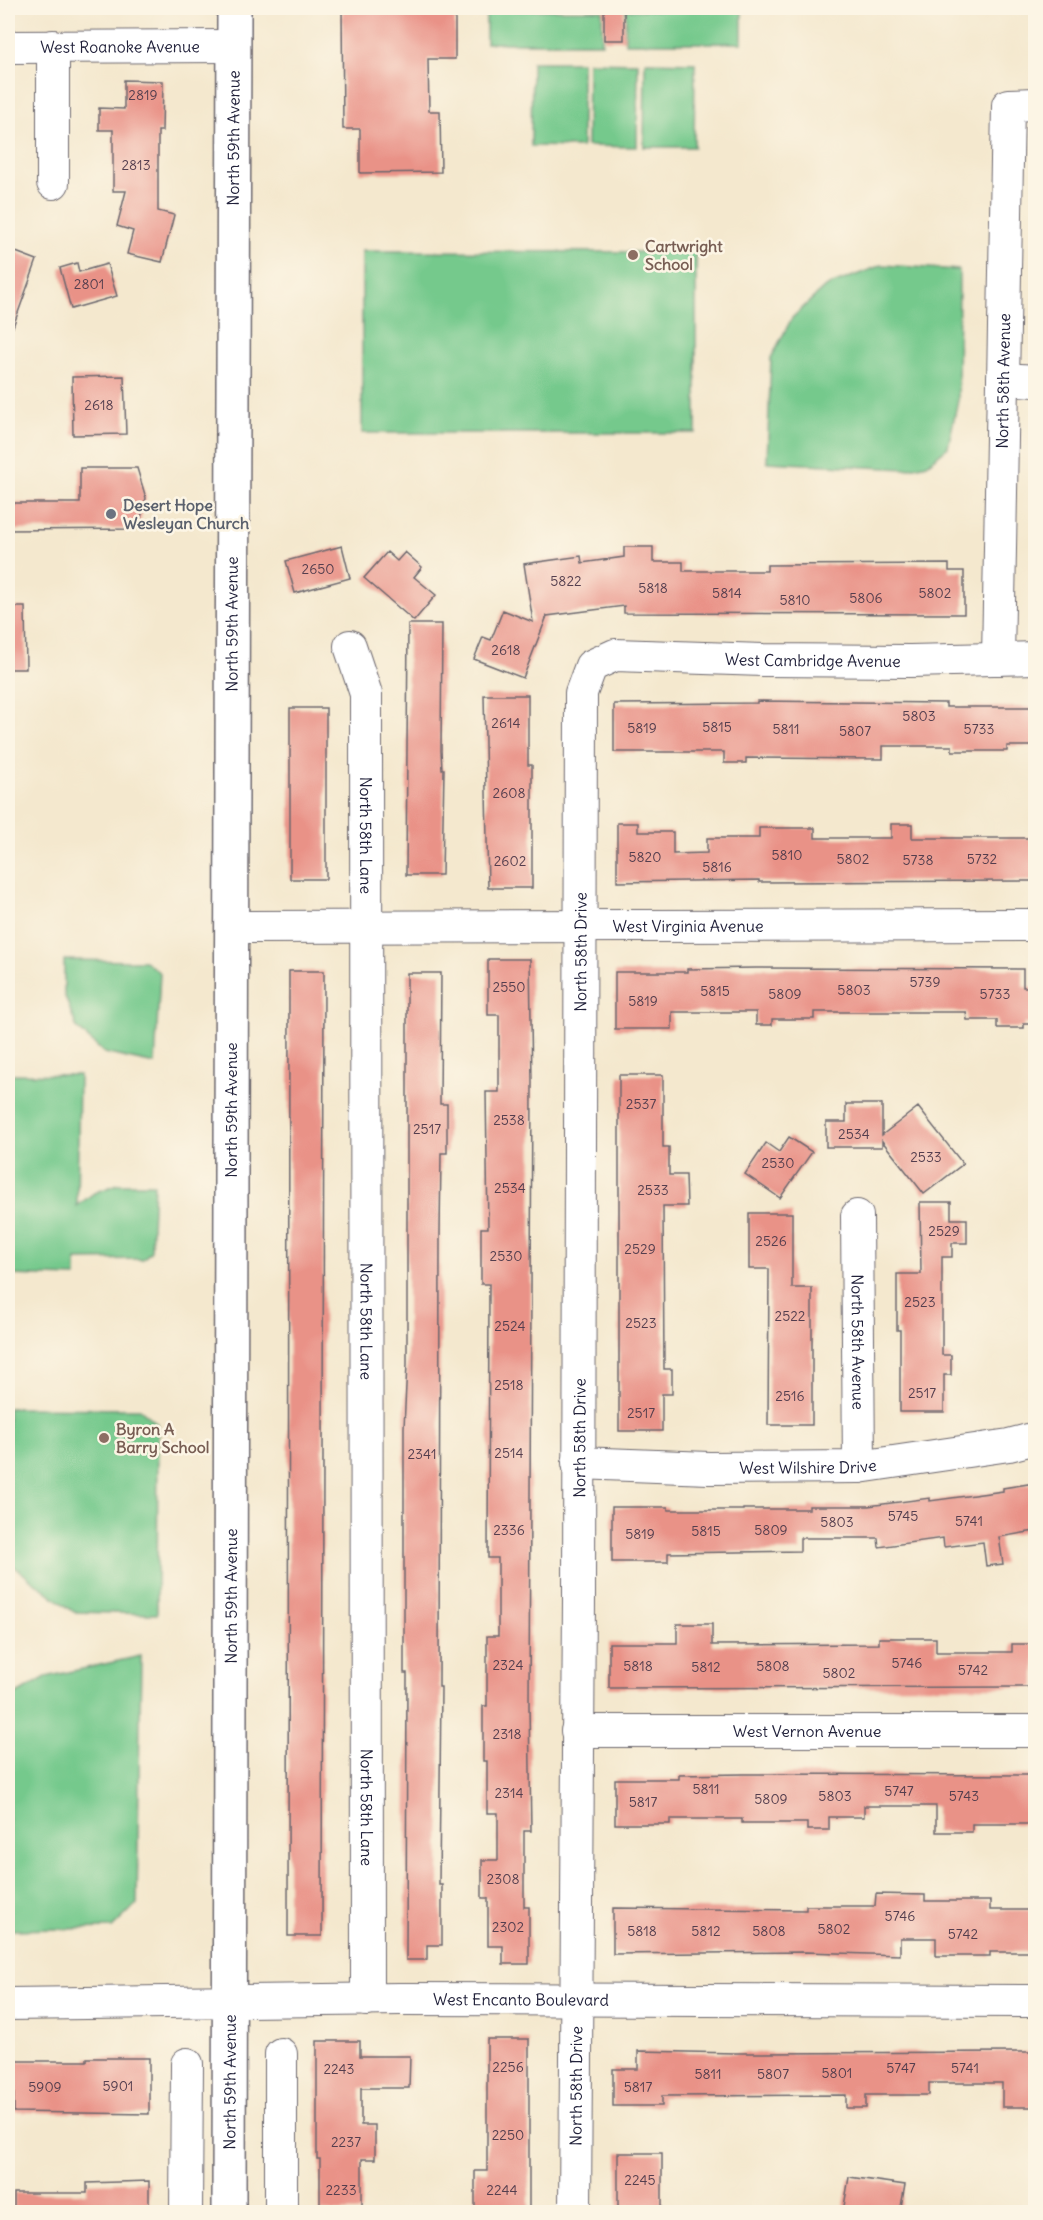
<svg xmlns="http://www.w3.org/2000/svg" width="1043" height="2220" viewBox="0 0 1043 2220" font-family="Delius,sans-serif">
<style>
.green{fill:#75c98c;stroke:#4c7664;stroke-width:1.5}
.building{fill:#e99287}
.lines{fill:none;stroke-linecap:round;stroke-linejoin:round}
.minor-casing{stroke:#6c676e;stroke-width:34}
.major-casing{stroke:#6c676e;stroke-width:36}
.minor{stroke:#fff;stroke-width:32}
.major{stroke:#fff;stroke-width:33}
.education-dot{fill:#8d6e63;stroke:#fcf5e5;stroke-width:2}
.worship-dot{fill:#6b7280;stroke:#fcf5e5;stroke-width:2}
.labels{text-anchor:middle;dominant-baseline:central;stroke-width:5;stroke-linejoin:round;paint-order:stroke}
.number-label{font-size:14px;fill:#543e4e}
.street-label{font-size:16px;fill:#22223b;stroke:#fcf5e5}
.education-label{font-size:16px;font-weight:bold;fill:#785e54;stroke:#fcf5e5;text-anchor:start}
.worship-label{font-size:16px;font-weight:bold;fill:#5b616d;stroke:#fcf5e5;text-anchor:start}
</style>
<rect width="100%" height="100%" fill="#fcf5e5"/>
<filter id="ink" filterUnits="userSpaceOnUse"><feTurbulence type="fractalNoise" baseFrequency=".0167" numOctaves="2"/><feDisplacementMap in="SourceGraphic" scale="12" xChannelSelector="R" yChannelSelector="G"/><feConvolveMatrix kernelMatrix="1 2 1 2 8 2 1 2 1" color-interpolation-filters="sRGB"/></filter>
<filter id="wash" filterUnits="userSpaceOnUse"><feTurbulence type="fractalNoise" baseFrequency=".008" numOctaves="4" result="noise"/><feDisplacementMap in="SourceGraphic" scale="24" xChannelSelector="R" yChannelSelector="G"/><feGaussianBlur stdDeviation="1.35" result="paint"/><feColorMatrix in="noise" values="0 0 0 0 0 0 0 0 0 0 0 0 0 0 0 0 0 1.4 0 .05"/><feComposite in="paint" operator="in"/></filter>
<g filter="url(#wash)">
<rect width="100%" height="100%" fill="#f4e8ce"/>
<path class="green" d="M486 10H602V43H486Z
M626 10H742V43H625Z
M532 62H582V147L531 146Z
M588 62 638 63 637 147 587 146Z
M645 62 695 63 694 147H644Z
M362 251 696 252V433H362Z
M882 265 959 270 958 400 948 447 927 464 906 469 767 462 771 358 792 318 825 287Z
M64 960 145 961 160 973 155 1064 104 1053 77 1028 64 994Z
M8 1074 79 1075 77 1206 94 1193 118 1184H154L151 1251 143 1259 76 1260V1277L8 1275Z
M8 1408 140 1409 158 1424 157 1614 74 1612 8 1562Z
M141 1656 137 1904 112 1928 8 1930V1699L46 1677Z"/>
<g id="blocks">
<path class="building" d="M342 8H455V59H428L429 111H440L441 172 360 173V129H343Z
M604 8H624V40H604Z
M124 80 163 81 162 131H158V211L174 215 162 262 127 254 133 231 117 226 126 191H113V130H99V108L124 109Z
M8 249 37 260 10 335H8Z
M77 263 79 272 107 264 117 296 71 309 60 268Z
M124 376 126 434 73 435 72 377Z
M80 468H137L146 498 138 529 8 530V503H80Z
M342 546 350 578 295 593 286 561Z
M624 547H653V562H683V571H767V565L949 564V571H964V614L624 613V606L547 616 523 678 474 659 483 637 491 640 503 610 533 622 524 564 581 556 582 563 624 557Z
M387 552 397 561 405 552 422 567 414 577 436 595 414 621 364 578Z
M8 607H25L26 669H8Z
M408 624H442L441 751 442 769H444L442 875H406Z
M484 695H528V765H532V888H488Z
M757 701 946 703V707H1035V746H1007V751H952V746H883V759L746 758V763H724V752H614V704L757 703Z
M290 708H326V879H290Z
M617 823H638V832H673V854L707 853V838H759V828H815V838H891V824H912V838H1035V881L759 882V880L617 882Z
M488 959H530L532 1082 529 1706 531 1831H524V1907H529V1964H503V1946H488V1898H482V1860H498V1813H487V1761H483V1706H487V1636H498V1558H488L489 1284H481V1228H488L486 1092H499V1015H488Z
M756 968 1023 969V987H1035V1024H1024V1028H997V1020H967L966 1012H814V1019H772V1025H756V1012H672V1029H615V972H687V969Z
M289 971H324L322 1936H288Z
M407 973H441L440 1104H447V1153H441L440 1234 439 1687H441L439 1885H442V1945H427V1960H406L407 1673H404V1428L407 1364Z
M619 1075H663V1147H669V1175H686L687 1206H663L664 1369H672V1394H662V1431H619Z
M846 1104H882V1135L918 1107 963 1164 924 1194 882 1141V1147H826V1122H846Z
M789 1137 812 1152 780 1198 745 1174 766 1143 779 1152Z
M920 1202H951V1219H967V1243H952V1257H942V1355H951V1375H944V1412H900V1330H897V1274H921Z
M749 1213H792V1288H812V1425H768L769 1269H749Z
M1035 1483V1531L999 1537 1003 1564 986 1566 983 1542 944 1547 943 1538 879 1547 878 1538H800V1551L668 1553V1562H612V1507H668V1510H743V1509H809V1506H868L930 1498V1501L1003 1491V1488Z
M677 1624H712V1645L879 1644V1638H936V1652H1012V1644H1035V1687L609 1688V1643H677Z
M743 1774 1035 1775V1824H972V1832H936V1806H864V1817H829V1830H807V1823H742V1819H670V1824H615V1779H679V1775Z
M876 1894 925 1895V1901H990V1910H1035V1952H990V1956H936V1938H900V1955L806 1952 613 1954V1908L806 1910V1906H875Z
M487 2039H529V2212H489V2208H475V2171H487Z
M317 2041H360V2056H410L409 2088H361V2125H375V2159H362V2212H320V2159H317Z
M638 2051 736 2053 1035 2052V2107H1002V2083H929V2095H866V2108H846V2095L662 2096V2106H613V2069H638Z
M87 2058H149V2114L14 2112V2061H87Z
M618 2153H662V2208H618Z
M849 2177 905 2185 900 2212H843Z
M149 2181V2212H14V2193H87V2183Z"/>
</g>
</g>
<g filter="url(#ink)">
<use href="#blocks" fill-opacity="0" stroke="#6c676e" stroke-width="1.5"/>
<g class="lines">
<g class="minor-casing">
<g id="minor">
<path d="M53 46V183"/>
<path id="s1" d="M8 47 234 46"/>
<path d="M1003 379 1036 381"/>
<path id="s2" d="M350 646 366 694 367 2000"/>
<path id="s3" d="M998 659 1008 105 1036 104"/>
<path id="s4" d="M232 927 1036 925"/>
<path id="s5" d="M857 1216 859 1467"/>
<path id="s6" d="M578 1463 709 1468 859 1467 1009 1445 1036 1438"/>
<path id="s7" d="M577 1731H1036"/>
<path id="s8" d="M8 2004 400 1999 1036 2001"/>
<path d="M186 2212 187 2064"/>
<path d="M281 2212V2054"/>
<path id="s9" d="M575 2212 579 1598 581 693 591 666 615 655 763 660 910 661 1036 658"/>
</g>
</g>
<g class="major-casing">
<g id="major">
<path id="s10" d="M229 2212C233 1478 229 742 234 8"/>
</g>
</g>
<use href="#minor" class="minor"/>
<use href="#major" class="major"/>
</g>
</g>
<g class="education-dot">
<circle cx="633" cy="255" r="6"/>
<circle cx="104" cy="1438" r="6"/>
</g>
<circle class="worship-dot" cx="111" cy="514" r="6"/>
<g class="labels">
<g class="number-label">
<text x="143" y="95">2819</text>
<text x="136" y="165">2813</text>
<text x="89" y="284">2801</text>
<text x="99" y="405">2618</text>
<text x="318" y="569">2650</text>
<text x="566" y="581">5822</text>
<text x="653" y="588">5818</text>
<text x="727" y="593">5814</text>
<text x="935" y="593">5802</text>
<text x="866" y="598">5806</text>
<text x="795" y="600">5810</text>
<text x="506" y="650">2618</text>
<text x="919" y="716">5803</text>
<text x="506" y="723">2614</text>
<text x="717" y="727">5815</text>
<text x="642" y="728">5819</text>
<text x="786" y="729">5811</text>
<text x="979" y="729">5733</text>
<text x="855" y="731">5807</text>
<text x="509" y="793">2608</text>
<text x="787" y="855">5810</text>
<text x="645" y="857">5820</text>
<text x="853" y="859">5802</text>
<text x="982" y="859">5732</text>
<text x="918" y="860">5738</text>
<text x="510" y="861">2602</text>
<text x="717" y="867">5816</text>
<text x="925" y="982">5739</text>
<text x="509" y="987">2550</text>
<text x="854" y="990">5803</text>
<text x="715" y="991">5815</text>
<text x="785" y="994">5809</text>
<text x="995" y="994">5733</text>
<text x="643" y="1001">5819</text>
<text x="641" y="1104">2537</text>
<text x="509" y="1120">2538</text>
<text x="427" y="1129">2517</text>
<text x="854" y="1134">2534</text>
<text x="926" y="1157">2533</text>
<text x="778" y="1163">2530</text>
<text x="510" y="1188">2534</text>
<text x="653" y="1190">2533</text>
<text x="944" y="1231">2529</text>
<text x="771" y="1241">2526</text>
<text x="640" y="1249">2529</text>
<text x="506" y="1256">2530</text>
<text x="920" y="1302">2523</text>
<text x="790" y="1316">2522</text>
<text x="641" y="1323">2523</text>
<text x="510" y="1326">2524</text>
<text x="509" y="1385">2518</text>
<text x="922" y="1393">2517</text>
<text x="790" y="1396">2516</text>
<text x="641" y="1413">2517</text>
<text x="509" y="1453">2514</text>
<text x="422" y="1454">2341</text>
<text x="903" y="1516">5745</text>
<text x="969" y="1521">5741</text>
<text x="837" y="1522">5803</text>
<text x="509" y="1530">2336</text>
<text x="771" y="1530">5809</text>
<text x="706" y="1531">5815</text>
<text x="640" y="1534">5819</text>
<text x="907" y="1663">5746</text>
<text x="508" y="1665">2324</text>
<text x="638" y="1666">5818</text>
<text x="773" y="1666">5808</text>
<text x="706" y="1667">5812</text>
<text x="973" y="1670">5742</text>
<text x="839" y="1673">5802</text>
<text x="507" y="1734">2318</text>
<text x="706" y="1789">5811</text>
<text x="899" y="1791">5747</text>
<text x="509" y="1793">2314</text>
<text x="835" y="1796">5803</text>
<text x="964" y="1796">5743</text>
<text x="771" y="1799">5809</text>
<text x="643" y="1802">5817</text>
<text x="503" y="1879">2308</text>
<text x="900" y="1916">5746</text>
<text x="508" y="1927">2302</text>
<text x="834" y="1929">5802</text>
<text x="642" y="1931">5818</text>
<text x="706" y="1931">5812</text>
<text x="769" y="1931">5808</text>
<text x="963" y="1934">5742</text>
<text x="508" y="2067">2256</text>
<text x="901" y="2068">5747</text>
<text x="965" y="2068">5741</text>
<text x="339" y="2069">2243</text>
<text x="837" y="2073">5801</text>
<text x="708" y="2074">5811</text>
<text x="773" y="2074">5807</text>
<text x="118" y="2086">5901</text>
<text x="45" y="2087">5909</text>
<text x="638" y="2087">5817</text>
<text x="508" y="2135">2250</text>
<text x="346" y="2142">2237</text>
<text x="640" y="2180">2245</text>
<text x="341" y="2190">2233</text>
<text x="502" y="2190">2244</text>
</g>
<g class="street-label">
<text stroke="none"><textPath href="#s1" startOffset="112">West Roanoke Avenue</textPath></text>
<text stroke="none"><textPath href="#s10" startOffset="2074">North 59th Avenue</textPath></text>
<text stroke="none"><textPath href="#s3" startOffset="278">North 58th Avenue</textPath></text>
<text stroke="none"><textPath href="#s10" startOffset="1588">North 59th Avenue</textPath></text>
<text stroke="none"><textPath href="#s9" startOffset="1772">West Cambridge Avenue</textPath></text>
<text stroke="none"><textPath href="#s2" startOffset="192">North 58th Lane</textPath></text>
<text stroke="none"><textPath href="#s4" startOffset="456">West Virginia Avenue</textPath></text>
<text stroke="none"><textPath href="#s9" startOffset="1260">North 58th Drive</textPath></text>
<text stroke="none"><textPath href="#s10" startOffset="1102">North 59th Avenue</textPath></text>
<text stroke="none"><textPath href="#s2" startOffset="678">North 58th Lane</textPath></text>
<text stroke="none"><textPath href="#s5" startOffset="126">North 58th Avenue</textPath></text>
<text stroke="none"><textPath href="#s9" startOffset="774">North 58th Drive</textPath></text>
<text stroke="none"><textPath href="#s6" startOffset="230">West Wilshire Drive</textPath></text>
<text stroke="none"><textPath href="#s10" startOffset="616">North 59th Avenue</textPath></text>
<text stroke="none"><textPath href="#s7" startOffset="230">West Vernon Avenue</textPath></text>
<text stroke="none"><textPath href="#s2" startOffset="1164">North 58th Lane</textPath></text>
<text stroke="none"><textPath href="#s8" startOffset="513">West Encanto Boulevard</textPath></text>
<text stroke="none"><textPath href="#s10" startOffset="130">North 59th Avenue</textPath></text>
<text stroke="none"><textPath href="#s9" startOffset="126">North 58th Drive</textPath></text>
</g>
<g class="education-label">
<text x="645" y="246">Cartwright<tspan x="645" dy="18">School</tspan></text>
<text x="116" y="1429">Byron A<tspan x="116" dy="18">Barry School</tspan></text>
</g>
<g class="worship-label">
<text x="123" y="505">Desert Hope<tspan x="123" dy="18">Wesleyan Church</tspan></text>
</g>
</g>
<rect width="1043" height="2220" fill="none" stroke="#fcf5e5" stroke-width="30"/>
</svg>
